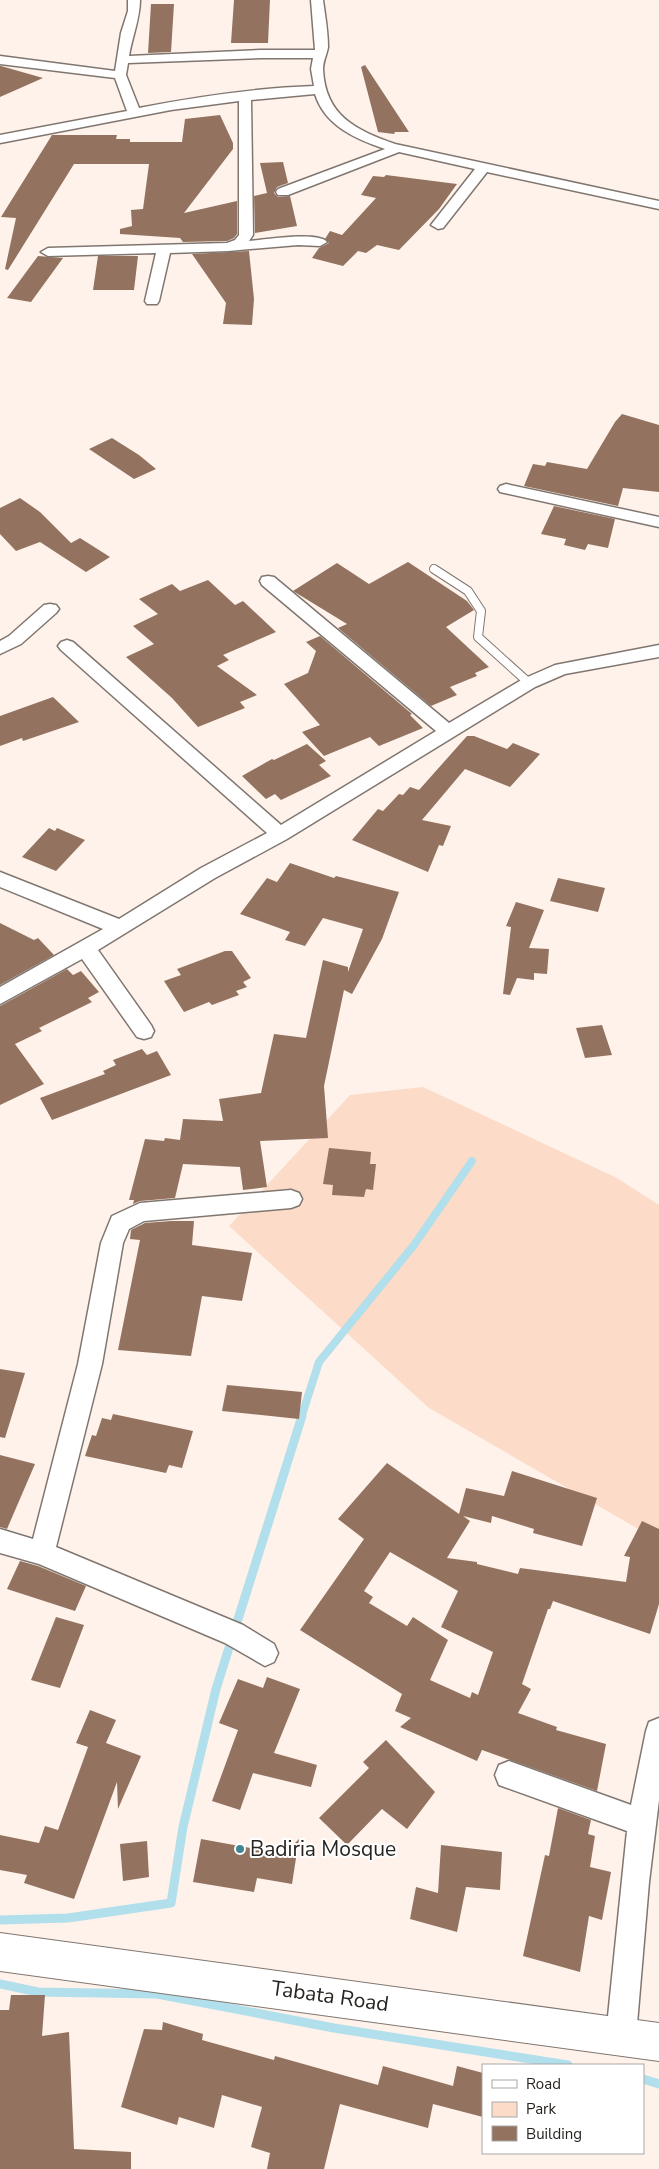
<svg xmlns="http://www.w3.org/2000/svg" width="659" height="2169" viewBox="0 0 659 2169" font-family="'Nunito Sans',sans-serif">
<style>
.green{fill:#fcdcc8}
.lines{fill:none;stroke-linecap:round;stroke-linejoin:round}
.stream-far1{stroke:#b1dfeb;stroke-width:8}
.stream{stroke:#b1dfeb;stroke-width:9}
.building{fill:#93735f;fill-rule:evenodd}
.lane-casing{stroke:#807670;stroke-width:10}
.street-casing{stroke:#807670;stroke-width:3}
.secondary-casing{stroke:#807670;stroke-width:2}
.lane{stroke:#fff;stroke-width:8}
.street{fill:#fff;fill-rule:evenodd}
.secondary{fill:#fff;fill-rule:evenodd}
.poi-dot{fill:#428595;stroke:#fff;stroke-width:2}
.labels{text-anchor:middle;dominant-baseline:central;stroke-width:4;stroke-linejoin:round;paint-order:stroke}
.near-poi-label{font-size:21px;fill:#272320;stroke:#fff;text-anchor:start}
.near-street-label{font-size:21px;fill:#272320;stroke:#fff}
</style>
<rect width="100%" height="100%" fill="#fef2eb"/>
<path class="green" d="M423 1087 617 1178 659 1205V1541L429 1408 229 1226 350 1095Z"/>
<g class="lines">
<path class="stream-far1" d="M301 1418 319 1362 414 1245 472 1161"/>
<path class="stream" d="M0 1920 68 1918 171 1903 183 1827 216 1689 302 1416
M0 1984 38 1992 157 1994 334 2028 568 2065
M643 2079 659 2084"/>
</g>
<path class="building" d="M234 0H270L268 43H231Z
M151 4H174L171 52 148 53Z
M365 65 409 132H395L394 134 378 132 361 67Z
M0 66H1L43 78 0 97Z
M220 115 233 143V149L184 213 237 201V234L234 238 227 241 183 242 180 238 120 234V229L132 226 131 210 143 209 149 164H74L8 270 5 269 16 218 1 217 52 135H117L116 139H130V142H182L185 119Z
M283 162 288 183 277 187 274 193 278 197 290 196 297 226 255 233 254 196 267 193 260 163Z
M386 175 457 184 439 209 399 250 377 245 366 253 358 251 343 266 312 258 319 248 329 243 325 239 330 231 342 235 376 198 361 195 373 176 384 177Z
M249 251 254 299 252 325 223 324 226 303 192 254Z
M38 256 63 258 31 302 7 298Z
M98 256H138L134 290H93Z
M622 414 659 425V492L623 488 618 506 524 486 533 464 545 466 547 462 587 469 615 422Z
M112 438 139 455 156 469 134 479 89 449Z
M20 498 40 512 71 543 80 538 110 557 86 572 40 542 16 551 0 534V508Z
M554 506 615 519 608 548 588 544 585 550 564 545 566 539 541 534Z
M408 562 467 601 474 610 446 627 489 667 475 673 477 676 450 687 457 695 431 706 338 628 347 624 293 591 337 563 369 584Z
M208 580 235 605 243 601 276 632 223 655 229 660 217 666 257 695 240 702 245 708 198 727 172 698 126 657 154 644 133 626 158 614 139 599 172 584 180 591Z
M320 636 412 714 410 715 423 728 379 746 370 737 324 756 302 732 320 725 284 684 308 673 316 651 306 642Z
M53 697 79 722 23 741 22 738 0 746V716Z
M467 736H474L507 749 513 743 540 754 510 787 465 769 422 820 451 826 443 846 439 845 428 872 352 840 378 809 383 811 399 794 403 795 410 787 419 790Z
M307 744 326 761 319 765 331 776 281 800 275 794 266 799 242 776 272 759 274 760Z
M49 828 55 831 57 828 85 840 56 871 22 857Z
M290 863 334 878 336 876 399 892 382 939 352 994 344 990 324 1086 328 1138 260 1141 267 1187 243 1190 240 1167 183 1164 175 1198 140 1201 133 1204 134 1200H129L145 1139 164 1141 165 1138 180 1140 183 1119 223 1121 219 1099 261 1093 274 1034 306 1038 323 960 348 967V972L363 929 323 918 305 946 285 940 290 932 240 914 267 878 277 882Z
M558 878 605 888 598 912 550 901Z
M516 902 544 910 529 948 549 949 547 974 534 973V980L517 978 510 995 503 994 511 927 506 926Z
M0 923 34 940 38 938 54 955 0 985Z
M225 951H232L251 978 243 982 247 987 236 991 239 995 212 1005 209 1002 184 1012 164 981 181 975 177 969Z
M67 969 73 975 81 971 99 992 88 998 92 1002 39 1028 42 1031 15 1044 44 1084 0 1105V1006Z
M602 1025 612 1055 585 1058 576 1028Z
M142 1049 147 1055 157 1051 171 1075 52 1120 40 1098 105 1074 103 1071 116 1065 113 1060Z
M329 1148 371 1152 370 1164H376L373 1190 366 1189 364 1197 332 1195 333 1185 323 1184Z
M171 1221H194L192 1245 252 1253 242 1301 202 1296 191 1356 118 1350 140 1240 130 1239 131 1230 145 1223Z
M0 1369 25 1373 5 1438 0 1437Z
M227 1385 302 1392 299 1419 222 1411Z
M113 1414 193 1431 182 1468 169 1465 166 1473 85 1456 92 1435 96 1436 102 1418 111 1420Z
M0 1455 35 1464 7 1529 0 1527Z
M387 1463 459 1514 466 1488 504 1496 512 1471 597 1498 582 1546 533 1533 534 1529 492 1516 491 1523 463 1516 470 1521 447 1558 477 1562V1564L518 1574 520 1568 626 1582 630 1557 624 1556 642 1521 659 1529V1604L650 1634 553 1601 550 1609H548L522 1684 531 1689 518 1713 557 1727 556 1730 606 1744 597 1791 482 1750 477 1761 400 1727 411 1718 395 1711 402 1694 300 1630 364 1539 338 1519ZM390 1552 458 1591 441 1627 493 1652 478 1695 472 1692 470 1698 430 1680 448 1640 413 1617 407 1626 369 1603 373 1597 364 1591Z
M20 1561 38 1566 86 1586 75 1611 7 1589Z
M56 1617 84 1625 60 1688 31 1680Z
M267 1677 300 1689 274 1753 317 1765 311 1787 253 1773 240 1810 212 1801 238 1730 219 1723 238 1679 263 1688Z
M90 1710 116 1720 106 1743 141 1756 118 1809 117 1782 74 1899 24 1883 27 1875 0 1870V1835L39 1843 45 1826 58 1830 88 1747 76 1743Z
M386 1740 435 1792 407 1829 382 1809 347 1845 319 1818 369 1768 363 1762Z
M558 1808 591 1820 588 1834 595 1836 590 1867 611 1872 602 1920 589 1916 580 1972 523 1956 545 1855 549 1856Z
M201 1839 284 1854 299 1839 292 1884 257 1878 254 1892 193 1882Z
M147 1841 149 1877 123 1881 120 1844Z
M441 1845 502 1852 500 1890 466 1887 457 1932 410 1919 416 1887 438 1893Z
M11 1995H45L42 2036 69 2032 74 2149 131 2152V2169H0V2010H9Z
M163 2022 203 2034 202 2040 274 2060 275 2056 378 2085 383 2066 453 2086 457 2066 483 2073V2117L433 2104 428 2128 340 2104 324 2169H267L270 2153 251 2147 262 2107 222 2095 214 2128 179 2117 177 2125 121 2107 144 2029 162 2030Z"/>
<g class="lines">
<g class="lane-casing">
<path id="lane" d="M434 569 468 591 481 611 478 637 529 683"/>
</g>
<g class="street-casing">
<path id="street" d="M128 0H140C140 19 132 37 129 56L261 50H315L311 0H323C325 15 328 31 328 47 327 54 323 61 323 69 325 116 356 130 395 144L659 201V209L487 172 443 228 438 229 431 225 475 169 399 152 288 195H278L276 192 278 189 385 149C356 139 325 126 315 94L251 100 253 235 249 241C263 240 318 231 327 242L320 246 298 245 228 251 170 253 159 301 157 304H147L145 301 156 253 48 256 41 252 48 248 227 243 235 240 239 235V101L171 110 0 143V135L127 111 115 78 0 64V56L115 71 121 33 128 11ZM261 58H313L311 69 314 86C256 88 196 97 139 108L126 75 128 63Z
M506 484 659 517V527L500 492 498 489 500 486Z
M268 576 274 577 449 723 523 679 555 665 659 645V657L565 674 535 687 287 839 215 878 98 950 151 1025 154 1031 151 1037 144 1039 137 1037 82 959 0 1004V987L103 929 0 887V872L119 919 201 868 267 833 61 650 58 646 61 642 67 640 73 642 281 825 436 731 262 585 260 581 262 577Z
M50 604 56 605 59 609 56 613 21 644 0 654V641L9 636 44 605Z
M291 1190 299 1193 302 1199 299 1205 291 1208 144 1221 129 1229 123 1243 102 1364 56 1547 243 1625 274 1644 278 1653 274 1662 265 1666 225 1643 39 1564 0 1553V1529L33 1539 78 1364 101 1243 112 1216 140 1203Z
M659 1718V1800L649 1882 636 2036 631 2046 621 2051 611 2046 606 2036 627 1831 499 1785 495 1775 499 1765 509 1761 631 1805 646 1731 649 1722Z"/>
</g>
<g class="secondary-casing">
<path id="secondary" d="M0 1933 659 2023V2061L0 1971Z"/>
</g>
<use href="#lane" class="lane"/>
<use href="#street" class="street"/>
<use href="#secondary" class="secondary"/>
</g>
<circle class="poi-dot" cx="240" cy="1849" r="5"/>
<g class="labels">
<g class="near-poi-label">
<text x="250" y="1849">Badiria Mosque</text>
</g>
<g class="near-street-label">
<text transform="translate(330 1996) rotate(8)">Tabata Road</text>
</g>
</g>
<rect x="482" y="2064" width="162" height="90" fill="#ffffff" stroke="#a9a7a6"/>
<rect x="492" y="2080" width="25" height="8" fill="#ffffff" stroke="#a9a7a6"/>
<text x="526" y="2089" font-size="15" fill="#272320">Road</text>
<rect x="492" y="2102" width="25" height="15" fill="#fcdcc8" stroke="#a9a7a6"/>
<text x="526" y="2114" font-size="15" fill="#272320">Park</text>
<rect x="492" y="2126" width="25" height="15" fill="#93735f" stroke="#a9a7a6"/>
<text x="526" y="2139" font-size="15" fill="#272320">Building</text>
</svg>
